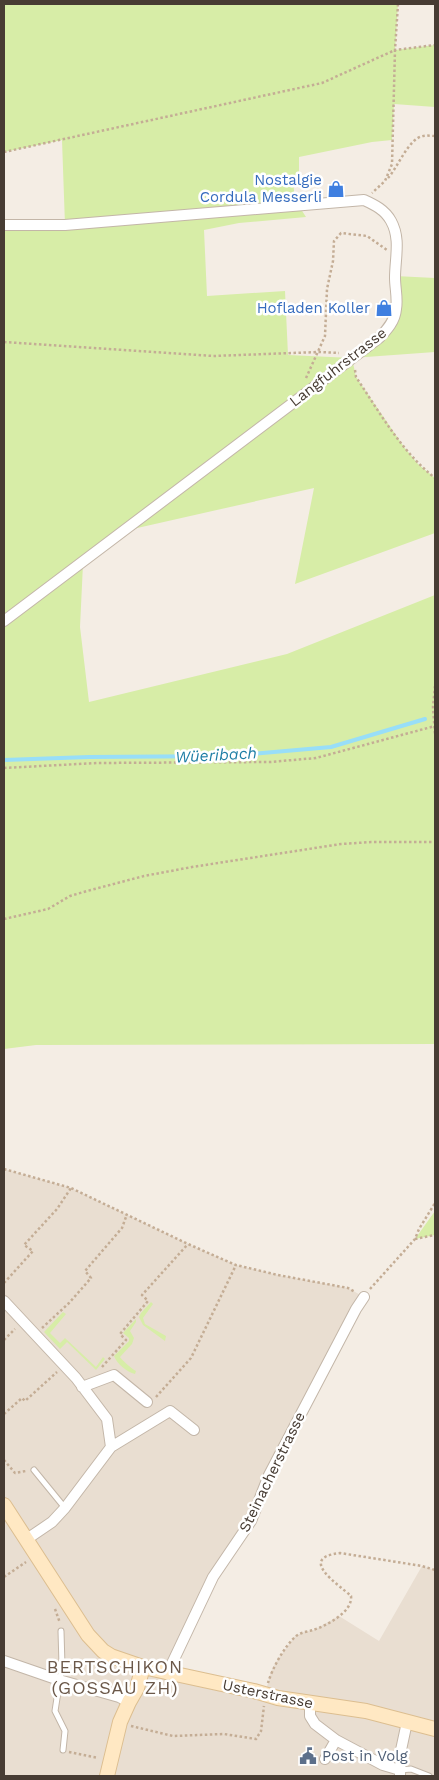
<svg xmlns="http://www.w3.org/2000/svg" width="439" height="1780" viewBox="0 0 439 1780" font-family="'Work Sans',sans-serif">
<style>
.residential{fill:#e9ded1}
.green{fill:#d7eda7}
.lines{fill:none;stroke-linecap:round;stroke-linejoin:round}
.stream{stroke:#98def8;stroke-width:4}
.lane-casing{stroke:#c3b6a8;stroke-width:7}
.street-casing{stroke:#c3b6a8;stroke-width:12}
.secondary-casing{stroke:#dcbe90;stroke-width:16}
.path{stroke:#c4ad95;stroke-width:2.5;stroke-dasharray:2.5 2.5;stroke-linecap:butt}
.lane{stroke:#fff;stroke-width:5}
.street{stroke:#fff;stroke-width:10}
.secondary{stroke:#ffe8c3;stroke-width:14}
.labels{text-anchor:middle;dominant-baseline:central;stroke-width:5;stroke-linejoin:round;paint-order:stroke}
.shop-label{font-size:15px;fill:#366cbe;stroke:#fff;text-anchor:end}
.street-label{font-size:15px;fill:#473c33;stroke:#fff}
.service-label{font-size:15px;fill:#4e5e75;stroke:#fff;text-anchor:start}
.water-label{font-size:16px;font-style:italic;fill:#1e7ea5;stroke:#fff}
.quarter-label{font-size:18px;letter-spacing:1px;fill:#6b5849;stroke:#fff}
</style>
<rect width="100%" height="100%" fill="#f4ede4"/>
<path class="residential" d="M4 1169 71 1188 188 1244 236 1265 278 1275 348 1288 364 1297 251 1521 213 1577 168 1673 265 1694 271 1672 276 1662 295 1636 304 1632 314 1630 339 1616 379 1641 422 1566 435 1570V1776H4Z"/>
<path class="green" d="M4 4H398L395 50 435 45V107L394 104 392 140 372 142 299 157V175L293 181 295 200 306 217 239 223 204 230 207 296 285 291 288 355 352 358 391 326 395 276 435 278V352L352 358 356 377 404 447 418 464 435 478V533L295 584 314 488 124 531 83 564 80 627 89 702 287 654 435 595V1044L36 1045 4 1049V225H65L62 140 4 152Z
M435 1211V1235L415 1239Z
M151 1302 153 1304 143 1318 145 1324 166 1336 165 1341 143 1325 139 1317 141 1313Z
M63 1312 66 1314 50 1333 60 1343 65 1338 96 1367 103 1357 105 1359 96 1370 67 1342 60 1349 44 1332Z
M136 1319V1322L130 1331 134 1338 132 1344 120 1357C122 1360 132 1369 136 1371L135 1374C127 1372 117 1364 114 1356L129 1341V1338L123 1333Z"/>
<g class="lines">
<path class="stream" d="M4 760 89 757 229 756 331 747 425 719"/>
<g class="lane-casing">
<path id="lane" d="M34 1470 65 1508
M61 1631 62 1666 55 1711 65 1731 63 1750
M400 1770 411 1769 429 1776"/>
</g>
<g class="street-casing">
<path id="street" d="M4 225H65L364 200C375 205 385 210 391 221 401 239 395 258 395 278 395 288 398 299 396 309 395 321 387 330 379 338L4 621
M4 1301 76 1378 107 1419 111 1447 65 1508 52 1522 27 1539
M82 1387 114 1375 147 1402
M111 1447 170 1411 194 1430
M4 1661 59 1680 119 1697 129 1702
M167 1674 213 1577 251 1521 269 1475 356 1309 364 1297
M310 1703V1716L315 1724 336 1740 383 1765 400 1770
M325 1759 336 1740
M400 1775 401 1750 407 1722"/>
</g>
<g class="secondary-casing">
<path id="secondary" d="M4 1505 88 1635 103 1651 111 1656 143 1667 254 1691 278 1698 366 1711 435 1729
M107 1776 120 1722 129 1702 137 1688 143 1667"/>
</g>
<path class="path" d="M398 4 395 50 435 45
M4 152 322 83 395 50 392 164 385 181 372 193
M388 178C398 167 409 138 423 136 427 135 431 136 435 136
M4 342 213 356 319 352 339 353
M355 370 356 377C380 413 401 451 435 478
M306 378 325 336 327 289 333 261 334 241 341 233 367 236 387 250
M435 686 433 707 435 735
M4 768 97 763 270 762 316 758 435 726
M4 919 48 909 70 896 87 891 144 876 192 867 341 844 371 842H435
M4 1169 71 1188 188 1244 236 1265 278 1275 348 1288 355 1292
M415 1239 435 1235
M4 1283 33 1251 24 1245 57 1209 71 1188
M370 1289 415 1239 419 1229 435 1203
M42 1328 69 1303 91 1278 85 1271 122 1228 127 1214
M4 1340 15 1329
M102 1367 126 1340 120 1334 148 1301 142 1295 188 1244
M156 1397 191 1358 236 1265
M4 1414 22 1398 25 1401 57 1372
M4 1460 15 1473 26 1471
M4 1577 26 1562
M55 1609 60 1623
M268 1683C272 1669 284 1647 295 1637 300 1632 307 1632 313 1630 326 1626 353 1612 351 1596 338 1584 297 1558 340 1553L422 1566 435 1570
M131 1726 173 1736 224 1734 256 1739 261 1731 264 1706
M69 1752 98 1758"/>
<use href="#lane" class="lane"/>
<use href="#street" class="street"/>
<use href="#secondary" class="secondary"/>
</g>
<defs>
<g id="shop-bare" transform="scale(1.35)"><path d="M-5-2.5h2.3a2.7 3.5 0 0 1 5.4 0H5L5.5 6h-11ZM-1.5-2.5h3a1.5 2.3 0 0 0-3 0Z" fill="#3f7fe0" stroke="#fff" stroke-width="2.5" paint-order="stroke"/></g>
<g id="civic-bare" transform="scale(1.35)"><path d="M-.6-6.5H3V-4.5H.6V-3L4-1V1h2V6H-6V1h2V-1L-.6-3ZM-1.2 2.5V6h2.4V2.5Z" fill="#5c6f8a" stroke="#fff" stroke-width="2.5" paint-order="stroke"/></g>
</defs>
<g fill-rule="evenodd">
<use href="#shop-bare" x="336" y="189"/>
<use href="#shop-bare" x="384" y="308"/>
<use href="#civic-bare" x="308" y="1756"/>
</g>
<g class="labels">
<g class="shop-label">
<text x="322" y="180">Nostalgie<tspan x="322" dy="17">Cordula Messerli</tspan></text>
<text x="370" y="308">Hofladen Koller</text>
</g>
<g class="street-label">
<text transform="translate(338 367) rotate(-38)">Langfuhrstrasse</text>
<text transform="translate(272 1472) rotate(-64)">Steinacherstrasse</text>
<text transform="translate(268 1694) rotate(12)">Usterstrasse</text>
</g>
<g class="service-label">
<text x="322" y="1756">Post in Volg</text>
</g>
<g class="water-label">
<text transform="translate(216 755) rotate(-3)">Wüeribach</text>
</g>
<g class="quarter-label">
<text x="115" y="1666">BERTSCHIKON<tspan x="115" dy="21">(GOSSAU ZH)</tspan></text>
</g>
</g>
<rect width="439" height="1780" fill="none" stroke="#473c33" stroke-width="10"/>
</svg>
